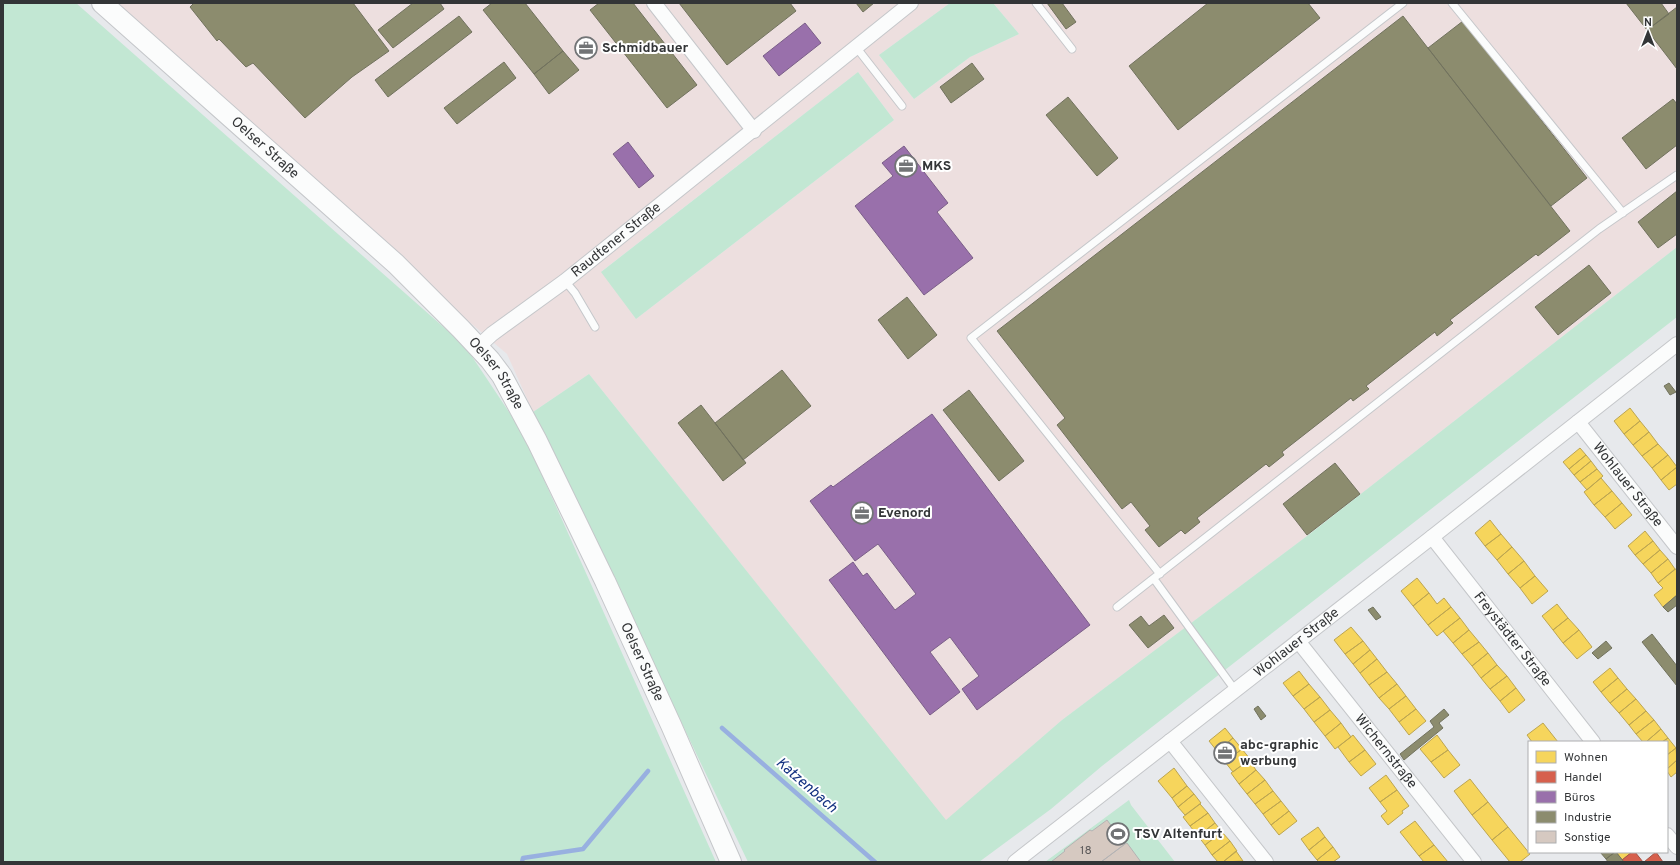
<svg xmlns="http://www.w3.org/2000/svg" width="1680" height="865" viewBox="0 0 1680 865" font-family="Overpass,sans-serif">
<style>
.industrial{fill:#eddfdf;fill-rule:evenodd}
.green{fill:#c2e7d3}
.homes{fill:#f6d55c;stroke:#bca551}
.shops{fill:#d6604d;stroke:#a55346}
.offices{fill:#9970ab;stroke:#7a5e88}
.industry{fill:#8c8c6e;stroke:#71725e}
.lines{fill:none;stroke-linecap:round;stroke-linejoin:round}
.stream{stroke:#98b0e0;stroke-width:4.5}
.building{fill:#d6c9c1;stroke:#b4b3b4}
.service-casing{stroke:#c5c7ca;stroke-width:9}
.minor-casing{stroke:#c5c7ca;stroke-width:16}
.secondary-casing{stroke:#c5c7ca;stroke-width:22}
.service{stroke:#fbfcfc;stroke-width:7}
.minor{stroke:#fbfcfc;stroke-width:14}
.secondary{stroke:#fbfcfc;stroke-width:20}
.labels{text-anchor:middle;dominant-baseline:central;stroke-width:4;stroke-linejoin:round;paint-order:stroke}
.number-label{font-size:12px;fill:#5c5a5a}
.poi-label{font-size:14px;font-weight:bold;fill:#333537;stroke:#fff;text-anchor:start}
.street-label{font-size:14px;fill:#333537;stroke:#fff}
.water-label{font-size:15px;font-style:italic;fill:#143281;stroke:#fff}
</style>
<rect width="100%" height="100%" fill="#e7e9ec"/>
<path class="industrial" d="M95 3H950L879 55 914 99 970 57 1019 34 993 3H1677V247L1307 536 1062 720 946 821 589 374 533 412 507 354ZM858 72 894 120 636 319 602 271Z"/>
<path class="green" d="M3 3H76L465 346 523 433 716 862H3Z
M950 3H993L1019 34 970 57 914 99 879 55Z
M858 72 894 120 636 319 601 272Z
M1677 247V317L1102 766 1051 809 979 862H748L533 412 589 374 946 820 1062 720 1307 536Z
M1129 800 1131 805 1175 862H1045Z"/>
<path class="homes" d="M1630 408 1640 421 1624 434 1614 421Z
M1640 421 1649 432 1633 445 1624 434Z
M1649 432 1658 444 1642 456 1633 445Z
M1658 444 1668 455 1652 468 1642 456Z
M1580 448 1586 455 1569 469 1563 462Z
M1586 455 1591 461 1574 475 1569 469Z
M1668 455 1677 467 1661 480 1652 468Z
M1591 461 1597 469 1580 482 1574 475Z
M1677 467V484L1669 490 1661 480Z
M1597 469 1603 476 1587 490 1580 482Z
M1601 478 1612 491 1594 505 1584 492Z
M1612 491 1622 503 1605 517 1594 505Z
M1622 503 1632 515 1615 529 1605 517Z
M1490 520 1501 534 1485 546 1475 533Z
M1645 531 1653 541 1635 555 1628 546Z
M1501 534 1512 547 1497 560 1485 546Z
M1653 541 1660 550 1643 564 1635 555Z
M1512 547 1524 561 1508 574 1497 560Z
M1660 550 1668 559 1651 573 1643 564Z
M1668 559 1675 569 1658 583 1651 573Z
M1524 561 1535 576 1520 588 1508 574Z
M1677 568V595L1663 607 1654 595 1663 588 1658 583Z
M1535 576 1548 591 1532 604 1520 588Z
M1417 578 1429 593 1413 606 1401 591Z
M1429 593 1437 604 1444 598 1451 607 1428 625 1413 606Z
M1557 604 1568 618 1553 630 1542 616Z
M1451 607 1460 618 1437 636 1428 625Z
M1460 618 1469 630 1453 643 1443 631Z
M1568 618 1579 630 1563 643 1553 630Z
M1351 627 1363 641 1345 654 1334 640Z
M1469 630 1479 642 1462 654 1453 643Z
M1579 630 1592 647 1577 659 1563 643Z
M1363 641 1370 650 1353 664 1345 654Z
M1479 642 1488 653 1472 666 1462 654Z
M1370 650 1377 659 1360 673 1353 664Z
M1488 653 1497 665 1481 678 1472 666Z
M1377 659 1387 672 1369 685 1360 673Z
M1497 665 1507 676 1490 689 1481 678Z
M1610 668 1618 678 1601 692 1593 682Z
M1299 671 1309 684 1293 696 1283 683Z
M1387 672 1397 684 1379 698 1369 685Z
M1507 676 1516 688 1500 701 1490 689Z
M1618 678 1627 689 1610 703 1601 692Z
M1309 684 1320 697 1304 709 1293 696Z
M1397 684 1406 696 1389 709 1379 698Z
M1516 688 1525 700 1509 713 1500 701Z
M1627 689 1636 699 1619 713 1610 703Z
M1406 696 1416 709 1399 722 1389 709Z
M1320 697 1330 710 1314 722 1304 709Z
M1636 699 1646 711 1629 725 1619 713Z
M1416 709 1426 721 1409 735 1399 722Z
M1330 710 1341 723 1325 736 1314 722Z
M1646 711 1654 720 1636 734 1629 725Z
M1654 720 1661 729 1646 742H1643L1636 734Z
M1341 723 1351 737 1335 749 1325 736Z
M1543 723 1558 742H1532L1527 735Z
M1225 728 1233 738 1217 751 1209 741Z
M1661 729 1668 738 1662 742H1646Z
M1353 735 1365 750 1349 762 1338 747Z
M1437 735 1448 750 1431 762 1420 749Z
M1233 738 1242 749 1225 762 1217 751Z
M1668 738 1676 748 1667 755V742H1662Z
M1676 748 1677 760 1667 769V755Z
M1242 749 1250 759 1233 772 1225 762Z
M1365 750 1376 764 1361 776 1349 762Z
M1448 750 1460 765 1444 778 1431 762Z
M1249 760 1256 770 1239 784 1231 773Z
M1677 760V772L1671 777 1667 771V769Z
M1174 768 1187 786 1172 798 1158 781Z
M1256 770 1265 780 1247 794 1239 784Z
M1386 775 1397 790 1380 802 1369 788Z
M1470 779 1488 802 1472 815 1454 791Z
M1265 780 1273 791 1255 804 1247 794Z
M1187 786 1194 794 1178 807 1172 798Z
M1397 790 1409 806 1402 811 1403 813 1388 825 1381 816 1387 811 1380 802Z
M1273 791 1281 801 1263 814 1255 804Z
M1194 794 1201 803 1185 815 1178 807Z
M1281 801 1289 811 1271 825 1263 814Z
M1488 802 1508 827 1492 840 1472 815Z
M1200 804 1208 813 1190 826 1183 817Z
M1289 811 1297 821 1279 835 1271 825Z
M1208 813 1215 823 1198 836 1190 826Z
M1415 821 1434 845 1419 856 1400 832Z
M1215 823 1222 832 1205 845 1198 836Z
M1318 827 1325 837 1309 850 1301 839Z
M1508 827 1530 854 1520 862H1510L1492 840Z
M1222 832 1230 841 1212 855 1205 845Z
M1325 837 1333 847 1317 860 1309 850Z
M1230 841 1237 851 1223 862H1218L1212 855Z
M1434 845 1448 862H1424L1419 856Z
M1333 847 1340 857 1333 862H1319L1317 860Z
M1236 851 1243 861 1223 862Z
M1616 852H1632L1622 860Z"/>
<path class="shops" d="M1632 852H1635L1643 862H1624L1622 860Z
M1656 852 1663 862H1644Z"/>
<path class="offices" d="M805 23 821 43 779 76 763 56Z
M628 142 654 176 639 188 613 154Z
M904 146 948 203 937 212 973 258 924 295 855 206 893 176 882 163Z
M932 414 1090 625 977 710 962 689 979 676 950 637 930 652 960 692 930 715 829 580 853 562 863 576 867 573 895 610 916 594 878 544 855 561 810 501 831 485 833 487Z"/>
<path class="industry" d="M194 3H353L389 51 352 77 305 118 253 63 246 67 219 39 217 41 190 7Z
M413 3H440L444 9 393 48 378 30Z
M492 3H525L563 51 534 74 483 10Z
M599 3H633L697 85 667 108 590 10Z
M679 3H790L796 11 727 65Z
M856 3H874L863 12Z
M1047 3H1062L1076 22 1066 29Z
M1208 3H1308L1320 18 1178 130 1129 66Z
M1626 3H1661L1669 14 1647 30Z
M1677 7V69L1647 30Z
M459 16 472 32 388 97 375 80Z
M1403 16 1570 231 1538 256 1536 254 1450 320 1453 323 1437 336 1435 332 1366 386 1369 389 1353 401 1351 398 1282 452 1284 455 1269 467 1266 464 1197 518 1200 522 1185 534 1181 530 1159 547 1145 530 1150 526 1131 502 1122 509 1057 425 1065 418 997 331Z
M1463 21 1587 178 1551 206 1428 48Z
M563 51 579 70 549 94 534 74Z
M504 62 516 78 457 124 444 108Z
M972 63 984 79 951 103 940 87Z
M1068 97 1118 158 1097 176 1046 115Z
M1673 99 1677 104V145L1646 169 1622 138Z
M1677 191V234L1658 248 1638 222Z
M1589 265 1611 293 1558 335 1535 307Z
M907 297 937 335 908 359 878 320Z
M782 370 811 406 743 460 715 423Z
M1669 383 1676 392 1670 395 1664 386Z
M969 390 1024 461 999 481 943 410Z
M701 405 746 463 723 481 678 423Z
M1335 463 1360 494 1307 535 1283 504Z
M1677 595V605L1668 612 1663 607Z
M1373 607 1381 617 1376 620 1368 610Z
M1164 615 1174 628 1148 648 1129 625 1141 616 1149 626Z
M1652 634 1677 666V686L1642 642Z
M1606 641 1612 648 1598 659 1592 653Z
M1258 706 1266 716 1261 720 1254 709Z
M1444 709 1449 715 1439 723 1443 728 1404 760 1400 754 1434 727 1430 721Z
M1600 852H1615L1606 859Z
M1615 852H1616L1624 862H1608L1606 859Z"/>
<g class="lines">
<path class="stream" d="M722 728 875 862
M522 862 523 858 583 849 648 771"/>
</g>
<path class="building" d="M1107 820 1125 844 1101 862H1051L1065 851 1064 850 1090 830 1092 831Z
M1127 843 1141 862H1101L1125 844Z"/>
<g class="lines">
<g class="service-casing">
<path id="service" d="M1036 3 1072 49
M1452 3 1623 213
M856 47 902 106
M565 281 575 293 595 327
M1160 574 971 338 1403 3
M1154 579 1235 690
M1117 607 1599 229 1677 175"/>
</g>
<g class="minor-casing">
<g id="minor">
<path d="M654 3 754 131"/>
<path id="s1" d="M478 347 492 334 565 281 911 3"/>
<path id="s2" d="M1578 422 1677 547"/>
<path id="s3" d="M1432 537 1593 742"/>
<path id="s4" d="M1298 641 1474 862"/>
<path d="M1170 741 1266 862"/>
<path d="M1667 835 1677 847"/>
<path id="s5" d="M1015 862 1432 537 1677 344"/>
</g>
</g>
<g class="secondary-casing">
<g id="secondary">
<path id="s6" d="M102 3 396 264 461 329 490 360 502 376 537 441 605 581 671 725 731 862"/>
</g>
</g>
<use href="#service" class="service"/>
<use href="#minor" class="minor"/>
<use href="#secondary" class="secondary"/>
</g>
<defs>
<g id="office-ring" transform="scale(1.15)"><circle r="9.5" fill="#fff" stroke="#727476" stroke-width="1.5"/><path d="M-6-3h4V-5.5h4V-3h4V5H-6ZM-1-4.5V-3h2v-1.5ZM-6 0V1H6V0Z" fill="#727476"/></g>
<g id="stadium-ring" transform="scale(1.15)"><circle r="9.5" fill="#fff" stroke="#727476" stroke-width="1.5"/><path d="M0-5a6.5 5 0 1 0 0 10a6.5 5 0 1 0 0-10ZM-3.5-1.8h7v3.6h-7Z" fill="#727476"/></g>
</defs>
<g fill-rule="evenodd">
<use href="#office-ring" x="586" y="48"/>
<use href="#office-ring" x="906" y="166"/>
<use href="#office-ring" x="862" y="513"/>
<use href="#office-ring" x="1225" y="753"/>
<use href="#stadium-ring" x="1118" y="834"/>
</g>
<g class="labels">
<g class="number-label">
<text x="1086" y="851">18</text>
</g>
<g class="poi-label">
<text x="602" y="48">Schmidbauer</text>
<text x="922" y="166">MKS</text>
<text x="878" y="513">Evenord</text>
<text x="1240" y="745">abc-graphic<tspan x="1240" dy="16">werbung</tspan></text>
<text x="1134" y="834">TSV Altenfurt</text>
</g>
<g class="street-label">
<text stroke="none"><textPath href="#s6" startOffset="218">Oelser Straße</textPath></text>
<text stroke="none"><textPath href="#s1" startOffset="175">Raudtener Straße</textPath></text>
<text stroke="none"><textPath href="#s6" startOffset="542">Oelser Straße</textPath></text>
<text stroke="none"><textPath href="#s2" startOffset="80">Wohlauer Straße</textPath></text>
<text stroke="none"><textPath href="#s3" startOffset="130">Freystädter Straße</textPath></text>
<text stroke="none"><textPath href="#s5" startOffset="357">Wohlauer Straße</textPath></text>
<text stroke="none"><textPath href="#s6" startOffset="866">Oelser Straße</textPath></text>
<text stroke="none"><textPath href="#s4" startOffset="141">Wichernstraße</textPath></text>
</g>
<g class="water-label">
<text transform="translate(806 786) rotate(41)">Katzenbach</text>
</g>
</g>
<rect width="1680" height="865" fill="none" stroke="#333537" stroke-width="8"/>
<rect x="1528" y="741" width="140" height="112" fill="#ffffff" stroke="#adaeaf"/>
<rect x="1536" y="751" width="20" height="12" fill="#f6d55c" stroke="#adaeaf"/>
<text x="1564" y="761" font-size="12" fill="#333537">Wohnen</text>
<rect x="1536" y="771" width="20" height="12" fill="#d6604d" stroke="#adaeaf"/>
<text x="1564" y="781" font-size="12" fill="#333537">Handel</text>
<rect x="1536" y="791" width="20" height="12" fill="#9970ab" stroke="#adaeaf"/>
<text x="1564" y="801" font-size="12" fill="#333537">Büros</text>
<rect x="1536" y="811" width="20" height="12" fill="#8c8c6e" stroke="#adaeaf"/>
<text x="1564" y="821" font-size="12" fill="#333537">Industrie</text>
<rect x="1536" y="831" width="20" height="12" fill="#d6c9c1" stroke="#adaeaf"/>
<text x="1564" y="841" font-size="12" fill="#333537">Sonstige</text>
<g transform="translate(1648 32)" stroke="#ffffff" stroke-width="3" paint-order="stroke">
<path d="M0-3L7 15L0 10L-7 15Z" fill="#333537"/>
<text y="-6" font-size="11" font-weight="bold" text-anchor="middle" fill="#333537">N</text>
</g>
</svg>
